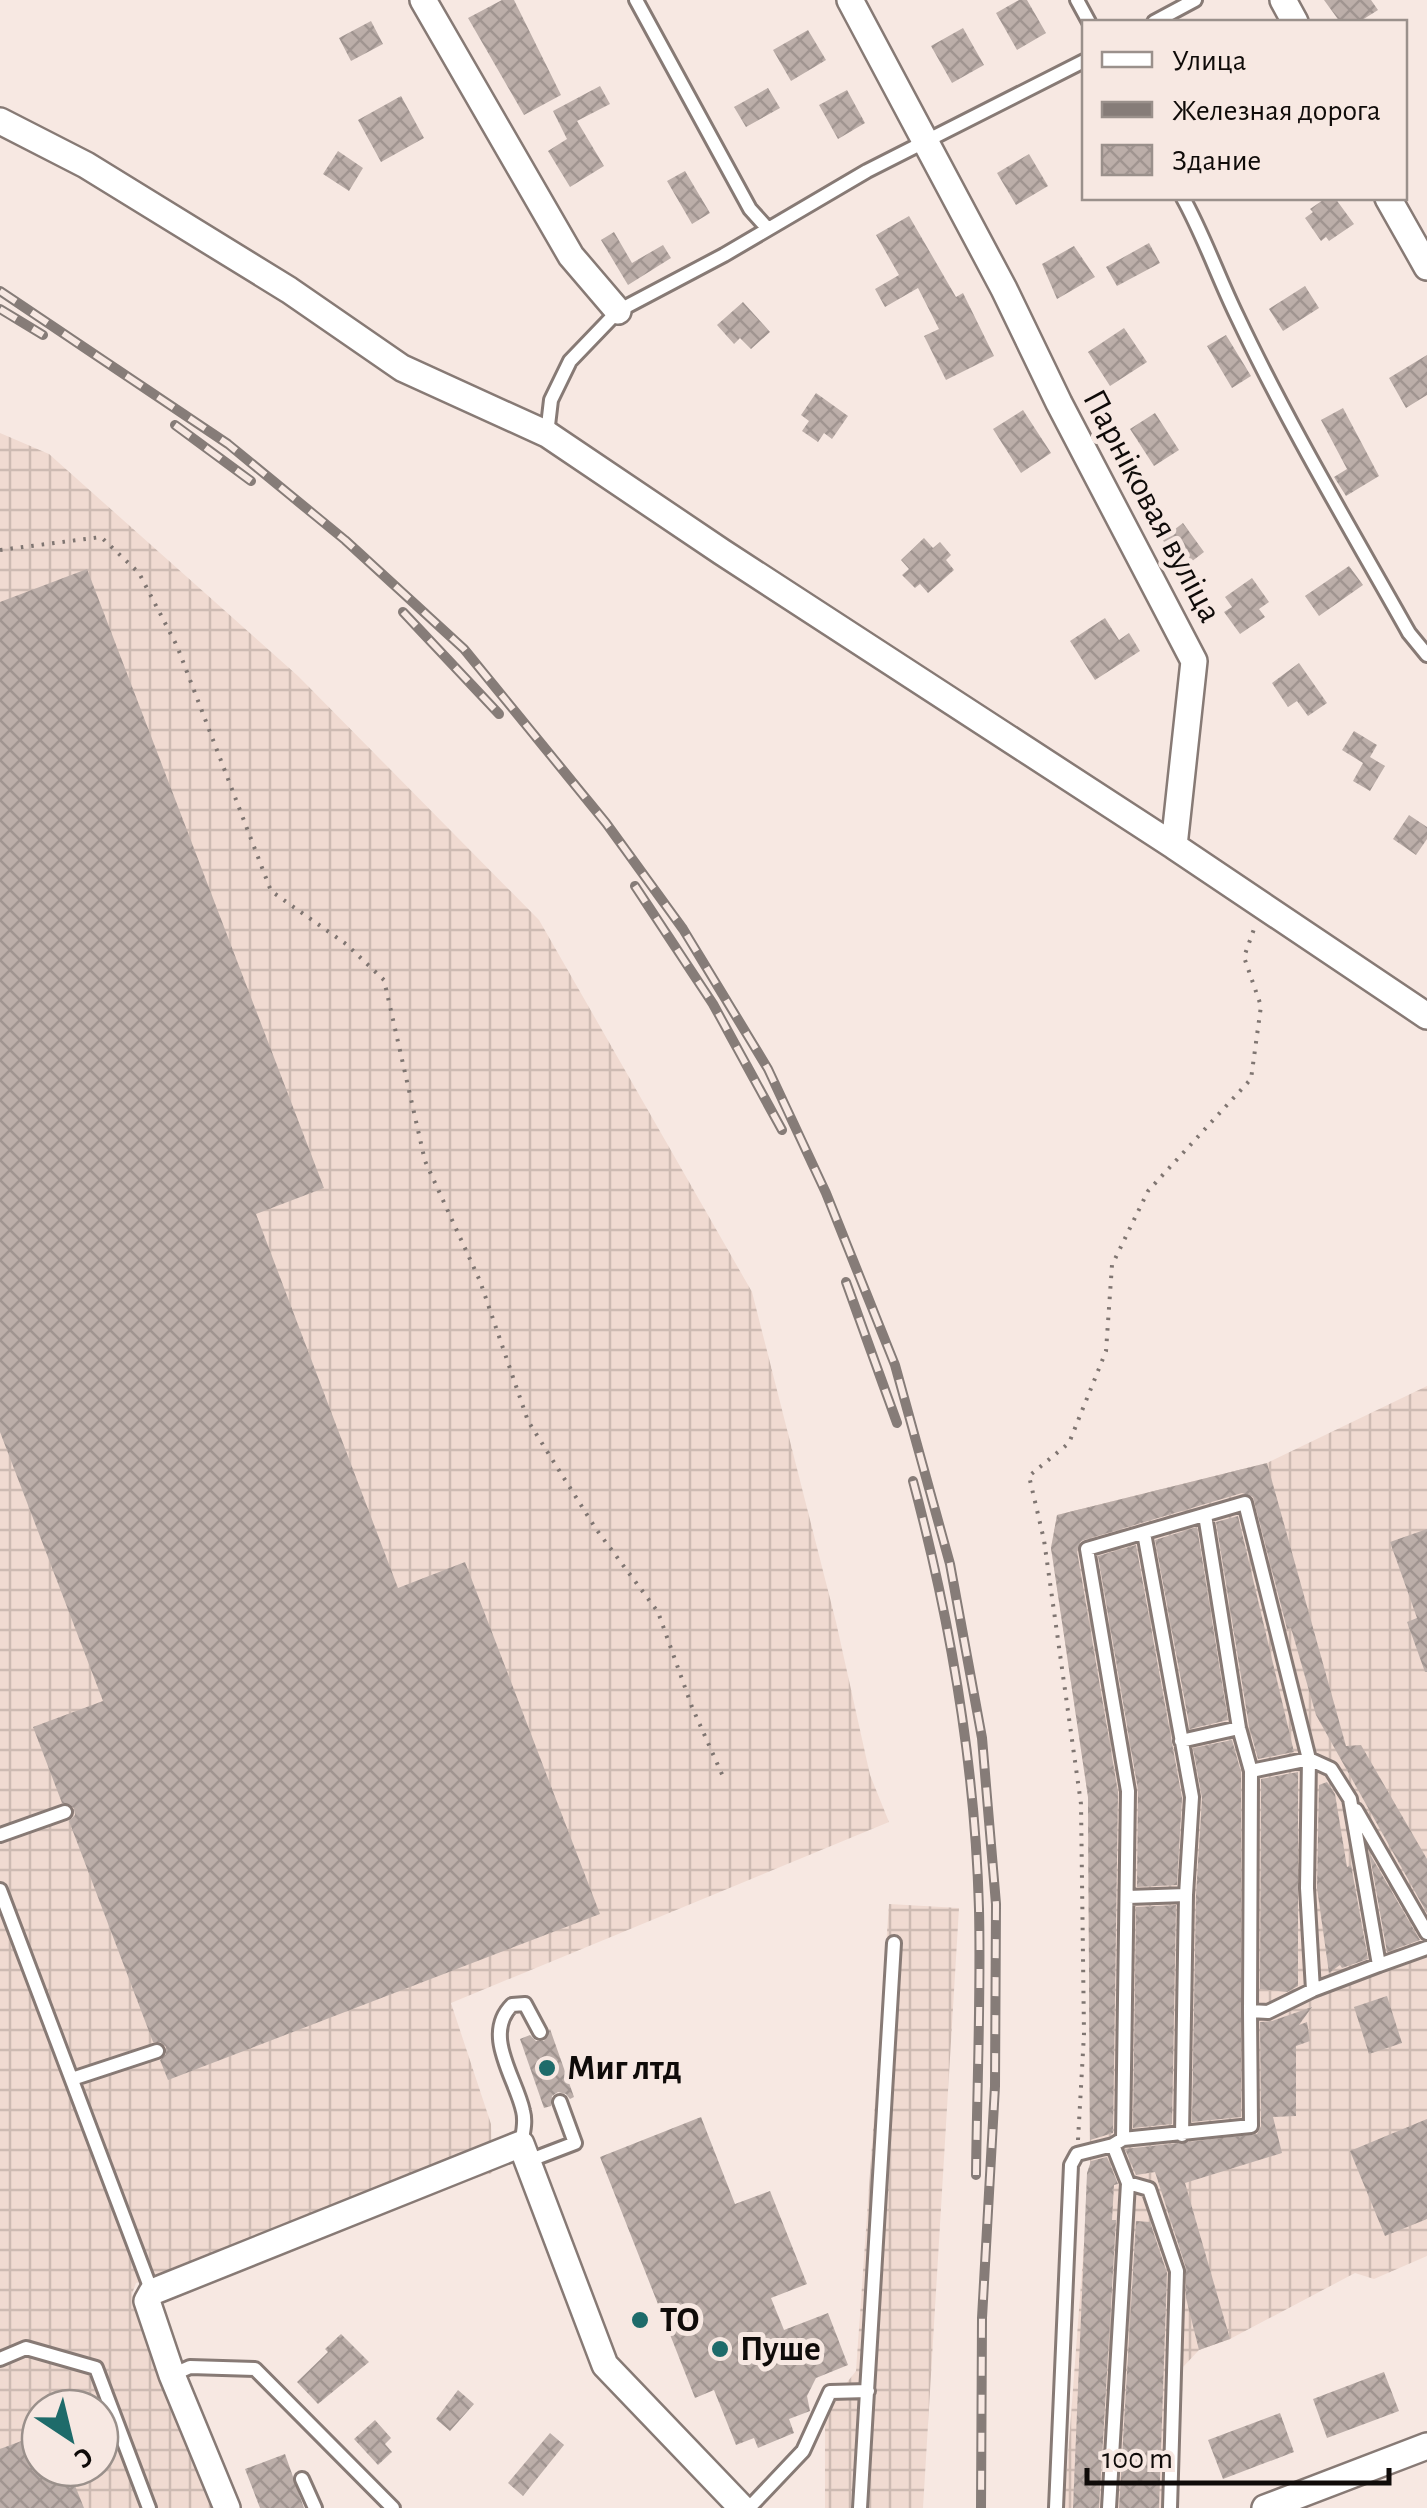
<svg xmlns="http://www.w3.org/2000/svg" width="1427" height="2508" viewBox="0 0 1427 2508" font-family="'Alegreya Sans',sans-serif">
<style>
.industrial{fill:url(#industrial-grid);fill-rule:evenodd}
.building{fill:url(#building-cross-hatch)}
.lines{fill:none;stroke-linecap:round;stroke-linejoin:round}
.service-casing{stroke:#877a75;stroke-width:18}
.minor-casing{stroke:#877a75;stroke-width:30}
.path{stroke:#7f7571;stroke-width:4;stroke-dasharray:2.5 8;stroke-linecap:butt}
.service{stroke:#fff;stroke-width:12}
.minor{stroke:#fff;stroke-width:25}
.rail-casing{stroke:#867c78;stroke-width:10}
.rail{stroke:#f7e8e2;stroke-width:6;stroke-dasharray:19;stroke-linecap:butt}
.poi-dot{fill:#1e6b6a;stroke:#f7e8e2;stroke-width:4}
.labels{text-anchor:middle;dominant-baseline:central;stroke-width:10;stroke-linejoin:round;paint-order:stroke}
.street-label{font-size:35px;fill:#0f0b09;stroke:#f7e8e2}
.poi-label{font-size:35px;font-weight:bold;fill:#0f0b09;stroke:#f7e8e2;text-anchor:start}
</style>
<defs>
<pattern id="industrial-grid" width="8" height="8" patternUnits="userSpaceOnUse" patternTransform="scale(2.5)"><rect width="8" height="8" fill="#f0dad1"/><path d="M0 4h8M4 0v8" fill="none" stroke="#cdbab2"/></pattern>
<pattern id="building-cross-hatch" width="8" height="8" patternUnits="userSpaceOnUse" patternTransform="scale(2.5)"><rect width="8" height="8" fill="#bcaea9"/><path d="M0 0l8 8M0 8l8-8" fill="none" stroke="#a09490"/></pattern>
</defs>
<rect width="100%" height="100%" fill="#f7e8e2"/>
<path class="industrial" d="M0 433 49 454 298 676 539 920 752 1292 836 1622 870 1775 889 1822 451 2003 491 2124 492 2173 136 2283 132 2294 213 2508H0ZM40 2408H100V2468H40Z
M1427 1386V2256L1374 2279 1355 2273 1230 2339 1199 2350 1183 2367 1178 2508H1064L1090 2164 1088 1797 1051 1548 1057 1515 1267 1463Z
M889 1904 959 1908 923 2508H825V2410L856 2371Z"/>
<path class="building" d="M502 0H514L561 95 524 115 468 18Z
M1019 0H1027L1046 33 1017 50 996 13Z
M1324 0H1371L1378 10 1359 22H1340Z
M371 21 383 44 351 61 339 38Z
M963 28 984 65 952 83 931 46Z
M808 30 826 60 791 81 773 50Z
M600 86 610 104 577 121 604 166 570 187 548 151 567 139 553 111Z
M768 88 780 108 746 127 734 107Z
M847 90 865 123 838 139 819 105Z
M401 96 424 138 381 162 358 120Z
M338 151 363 168 349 191 323 174Z
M1029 154 1048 186 1016 205 997 173Z
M685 171 710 213 692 224 667 181Z
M1326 198H1335L1354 224 1329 241 1326 237 1321 241 1305 218 1313 212 1310 209Z
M909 216 956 297 963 293 994 356 946 380 924 336 939 329 918 288 885 307 875 289 899 275 876 235Z
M614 232 632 263 663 245 671 258 628 285 601 240Z
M1149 243 1160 263 1117 286 1106 267Z
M1074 246 1095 277 1057 299 1042 264Z
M1305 286 1319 308 1283 331 1269 309Z
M743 302 770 332 751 349 740 338 734 344 717 325Z
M1124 328 1147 362 1110 386 1088 352Z
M1226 335 1251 376 1232 388 1207 346Z
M1427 355V395L1406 408 1389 378Z
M816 393 848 416 832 439 824 433 818 442 802 431 809 421 801 415Z
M1343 408 1379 476 1346 496 1334 477 1347 469 1321 420Z
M1023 410 1051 453 1021 473 993 429Z
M1155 413 1179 450 1154 466 1130 429Z
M1183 523 1204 552 1178 572 1167 557 1172 553 1162 539Z
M924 538 933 548 940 542 951 555 946 560 954 570 928 593 920 584 915 588 902 575 909 569 901 560Z
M1349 566 1363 585 1319 616 1305 596Z
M87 569 324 1188 256 1214 398 1588 465 1562 600 1914 168 2080 160 2060 166 2054V2047L160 2042H153L69 1821 75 1815 74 1808 62 1803 33 1727 103 1701 0 1432V602Z
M1252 578 1269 602 1259 609 1265 617 1240 634 1224 612 1232 607 1225 597Z
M1105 618 1119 640 1129 633 1140 651 1095 680 1070 641Z
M1299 663 1327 703 1308 716 1297 701 1288 707 1272 683Z
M1354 731 1377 745 1370 757 1385 766 1370 791 1353 781 1363 763 1342 750Z
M1409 815 1427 827V839L1416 855 1393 839Z
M1267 1463 1346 1746 1361 1745 1427 1859V1913L1316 1715 1291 1628 1287 1629 1253 1497 1242 1493 1081 1541 1077 1551 1118 1792 1113 2133 1090 2140 1088 1797 1051 1548 1057 1515Z
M1238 1516 1294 1752 1258 1759 1249 1726 1216 1522Z
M1197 1527 1228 1720 1190 1729 1155 1540Z
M1427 1529V1672H1425L1407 1622 1417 1618 1390 1542Z
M1136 1545 1182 1798 1177 1885 1137 1887 1138 1790 1098 1556Z
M1232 1740 1241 1772V2117L1192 2122 1196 1895 1202 1798 1193 1748Z
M1298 1772V1986L1287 1992 1260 1989 1261 1779Z
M1327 1782 1335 1794 1347 1867 1351 1865 1368 1959 1342 1968 1340 1965 1329 1973 1317 1888 1319 1785Z
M1370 1856H1371L1420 1940 1387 1952Z
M1176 1905 1172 2124 1133 2128 1136 1907Z
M1387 1996 1402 2043 1369 2054 1354 2007Z
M1312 2007 1299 2025 1307 2022 1310 2041 1296 2046V2116L1273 2117 1282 2153 1185 2183 1230 2339 1199 2350 1186 2298V2268L1155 2172 1136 2175 1125 2149 1257 2134 1261 2126 1260 2022 1272 2021Z
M550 2029 574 2097 570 2099 566 2094 558 2092 552 2096 551 2106 544 2108 520 2039 530 2035 536 2041H544Z
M701 2117 735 2204 770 2191 807 2284 771 2298 784 2330 828 2313 848 2365 816 2378 807 2396 810 2411 789 2419 794 2433 758 2448 754 2438 736 2445 714 2390 695 2398 600 2157Z
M1427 2119V2219L1385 2236 1350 2151Z
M1107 2157 1118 2184 1114 2185 1112 2220H1116L1099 2508H1073L1087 2173 1091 2161Z
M1136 2221 1150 2222 1167 2273 1159 2508H1119Z
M341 2334 369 2362 318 2404 297 2382 328 2352 325 2349Z
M1384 2372 1399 2411 1327 2438 1313 2399Z
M458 2390 474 2404 450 2431 436 2419Z
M1280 2413 1294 2452 1223 2479 1208 2440Z
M375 2420 391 2438 385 2444 392 2452 378 2465 354 2439Z
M550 2433 564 2445 523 2496 508 2483Z
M40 2434V2468H68L84 2508H0V2449Z
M285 2454 304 2508H260L245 2469Z"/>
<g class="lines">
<g class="service-casing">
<path id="service" d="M636 0 750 209 768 229
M1077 0 1089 22
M1154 22 1195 0
M1183 198C1204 236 1218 277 1237 316 1288 424 1350 528 1409 633L1427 655
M547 434 551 400 570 361 618 311 724 255 867 171 1084 61
M1205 1515 1239 1728 1251 1771 1250 2011
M1144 1533 1192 1797 1186 1895 1182 2135
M1181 1741 1239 1728
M1251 1771 1309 1759 1331 1769 1350 1799 1379 1965 1313 1990
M1356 1810 1427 1933
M0 1835 65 1812
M0 1890 152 2292
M1128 1897 1186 1895
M1379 1965 1427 1948
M72 2079 157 2051
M521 2144C523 2133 526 2122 523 2111 516 2078 482 2035 512 2005L525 2004 540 2032
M528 2161 575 2143 560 2102
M1128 2183 1149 2189 1177 2271 1170 2508
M0 2359 26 2348 96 2368 149 2508
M172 2375 190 2367 255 2369 393 2508
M302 2479 315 2508
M749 2508 803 2451 830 2392 868 2391
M860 2508 894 1943
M1056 2508 1071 2165 1077 2154 1113 2145 1123 2139 1251 2126 1250 2011 1268 2012 1313 1990 1307 1888 1309 1759 1245 1503 1087 1549 1128 1791 1123 2139
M1109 2508 1128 2183 1113 2145"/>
</g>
<g class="minor-casing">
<path id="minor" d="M423 0 571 256 618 311
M850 0 1004 289 1059 403 1194 661 1174 846 1427 1016
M1283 0 1295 22
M0 121 86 165 289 290 402 368 547 434 722 552 1174 846
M1388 198 1427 267
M227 2508 172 2375 147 2301 152 2292 521 2144 605 2365 742 2508
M1265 2508 1427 2446"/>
</g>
<path class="path" d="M0 550 101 537 139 573 177 646 271 891 346 944 384 980 425 1161 480 1281 528 1421 596 1529 658 1612 692 1707 725 1781
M1078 2140 1084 2034 1081 1804 1044 1540 1029 1476 1069 1443 1106 1351 1112 1265 1148 1191 1251 1079 1261 1006 1244 957 1254 929"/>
<use href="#service" class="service"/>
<use href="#minor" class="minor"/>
<g class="rail-casing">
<path id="rail" d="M0 291 228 444 345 540 464 649 606 823 683 929 768 1069 826 1193 895 1365 950 1564 982 1738 996 1904 995 2086 982 2318 981 2508
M0 309 43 335
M175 425 251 481
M403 612 499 714
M635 886 713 1004 782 1130
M846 1282 897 1423
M913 1481C950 1619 975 1765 979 1909 981 1997 977 2086 976 2175"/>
</g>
<use href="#rail" class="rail"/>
</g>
<g class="poi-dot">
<circle cx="547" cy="2068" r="10"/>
<circle cx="640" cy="2320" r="10"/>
<circle cx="720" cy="2349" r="10"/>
</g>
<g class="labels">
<g class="street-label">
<text transform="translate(1152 506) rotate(62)">Парніковая вуліца</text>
</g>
<g class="poi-label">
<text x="567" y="2068">Миг лтд</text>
<text x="660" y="2320">ТО</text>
<text x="740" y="2349">Пуше</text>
</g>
</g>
<rect x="1082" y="20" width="325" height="180" fill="#f7e8e2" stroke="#9a908b" stroke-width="2.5"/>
<rect x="1102" y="52" width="50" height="15" fill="#ffffff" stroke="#9a908b" stroke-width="2.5"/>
<text x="1172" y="70" font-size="30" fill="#0f0b09">Улица</text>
<rect x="1102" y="102" width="50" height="15" fill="#867c78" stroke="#9a908b" stroke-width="2.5"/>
<text x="1172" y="120" font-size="30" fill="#0f0b09">Железная дорога</text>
<rect x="1102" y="145" width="50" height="30" fill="url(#building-cross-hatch)" stroke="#9a908b" stroke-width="2.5"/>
<text x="1172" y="170" font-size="30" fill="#0f0b09">Здание</text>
<g transform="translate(70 2438) rotate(145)"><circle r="48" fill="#f7e8e2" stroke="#9a908b" stroke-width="2.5"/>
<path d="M0-8L18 38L0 25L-18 38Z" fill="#1e6b6a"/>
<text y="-15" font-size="28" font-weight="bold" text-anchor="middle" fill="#0f0b09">С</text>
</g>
<path d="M1087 2468v15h302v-15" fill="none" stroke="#0f0b09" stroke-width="5"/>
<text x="1102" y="2468" font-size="30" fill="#0f0b09" stroke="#f7e8e2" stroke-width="8" paint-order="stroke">100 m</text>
</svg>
